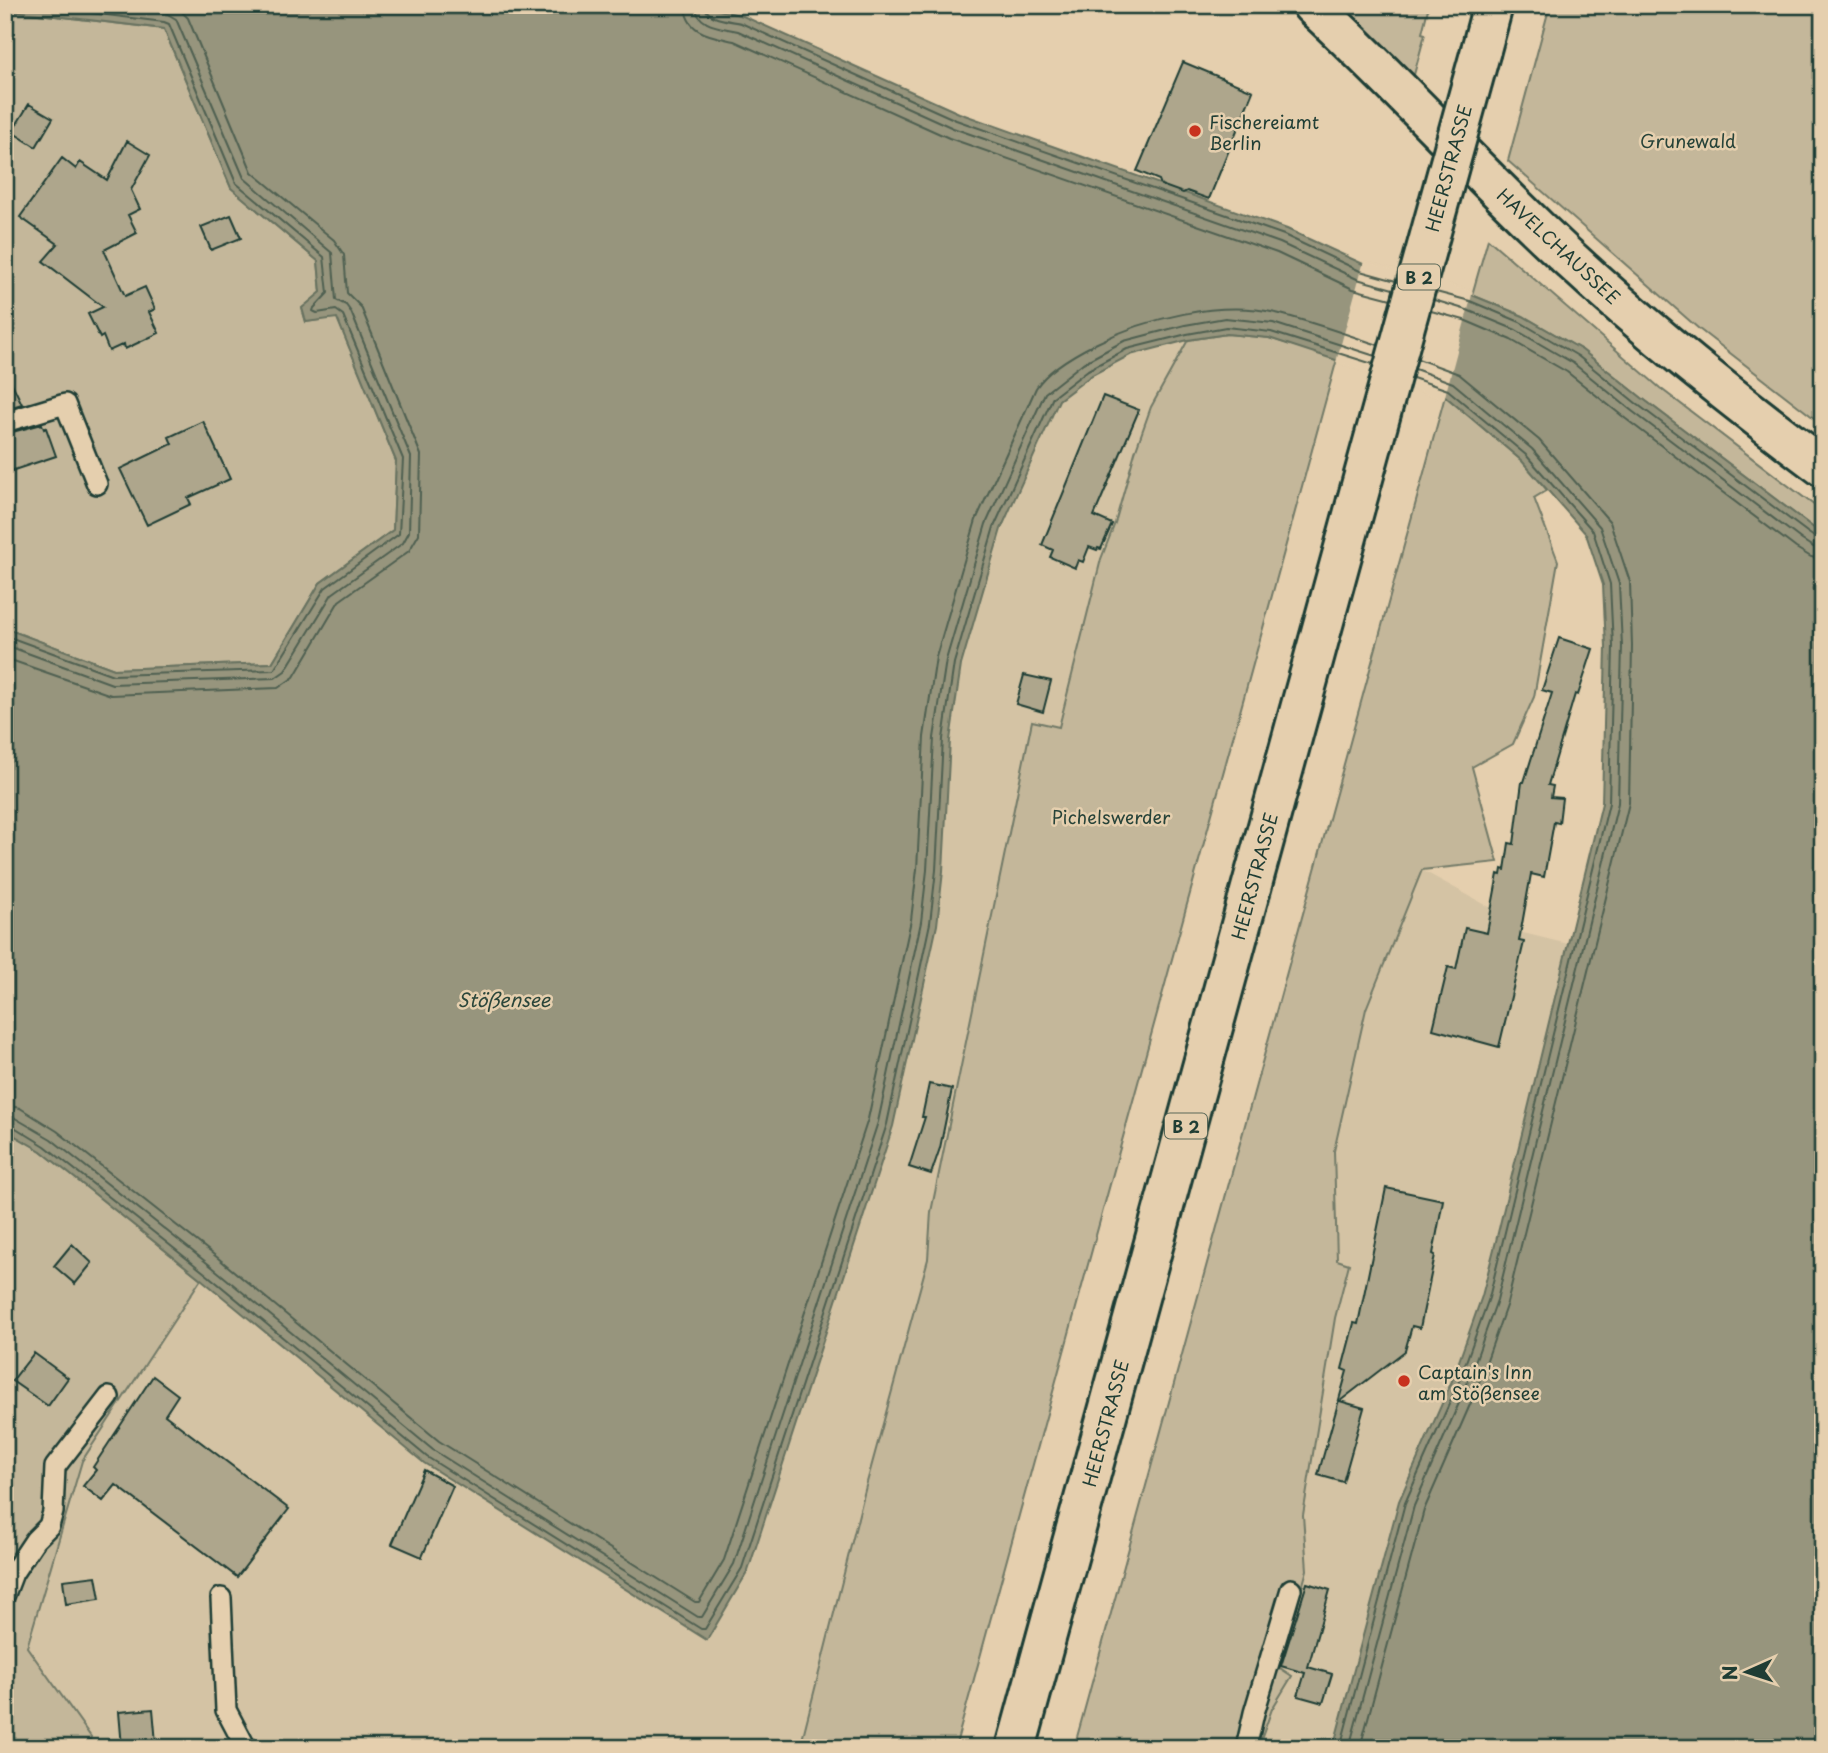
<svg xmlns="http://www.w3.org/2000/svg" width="1828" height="1753" viewBox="0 0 1828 1753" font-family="'Playpen Sans',sans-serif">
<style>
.built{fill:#d4c3a4}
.green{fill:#c4b79a;stroke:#727a67;stroke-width:2}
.water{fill:#97957d;stroke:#677260;stroke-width:2}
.pier{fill:#e5cfae}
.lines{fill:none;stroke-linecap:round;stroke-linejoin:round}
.shore{stroke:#4f6051;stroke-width:2}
.building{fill:#aea68c;stroke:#1f3d34;stroke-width:2}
.service-casing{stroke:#1f3d34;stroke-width:24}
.tertiary-casing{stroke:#1f3d34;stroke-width:44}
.primary-casing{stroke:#1f3d34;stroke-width:44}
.service{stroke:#e5cfae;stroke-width:19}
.tertiary{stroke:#e5cfae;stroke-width:38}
.primary{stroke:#e5cfae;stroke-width:38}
.primary-bridge-casing{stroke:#1f3d34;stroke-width:44;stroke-linecap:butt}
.primary-bridge{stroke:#e5cfae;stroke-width:38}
.poi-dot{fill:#c8321e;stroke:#e5cfae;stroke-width:2.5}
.labels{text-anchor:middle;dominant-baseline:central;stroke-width:5;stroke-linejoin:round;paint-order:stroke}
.shield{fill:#e5cfae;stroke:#5a6959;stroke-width:2}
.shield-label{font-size:16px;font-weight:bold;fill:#1f3d34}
.poi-label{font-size:18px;fill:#1f3d34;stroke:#e5cfae;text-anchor:start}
.park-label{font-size:18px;fill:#274339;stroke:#e5cfae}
.street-label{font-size:18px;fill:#1f3d34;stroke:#e5cfae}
.water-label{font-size:19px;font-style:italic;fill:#2b463b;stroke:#e5cfae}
</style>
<rect width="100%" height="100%" fill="#e5cfae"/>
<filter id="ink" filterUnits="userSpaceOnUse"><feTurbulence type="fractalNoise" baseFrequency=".0143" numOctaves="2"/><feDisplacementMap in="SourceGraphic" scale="14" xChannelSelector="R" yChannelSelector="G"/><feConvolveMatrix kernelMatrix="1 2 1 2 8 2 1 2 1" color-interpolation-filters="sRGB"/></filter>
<g filter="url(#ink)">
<path class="built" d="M1188 340 1151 407 1135 452 1115 523 1101 559 1058 727 1032 722 931 1212 928 1259 866 1486 800 1748H87L91 1737 27 1647 82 1461 201 1279 424 1463 706 1640 748 1571 893 1126 937 925 943 871 950 740 961 665 1000 529 1059 400 1092 375 1130 355Z
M1422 870 1493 909 1503 928 1568 944 1482 1296 1452 1381 1399 1501 1333 1748H1258L1272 1709 1291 1676 1280 1668 1307 1570 1303 1515 1335 1318 1349 1264 1337 1260 1334 1151 1366 1009Z"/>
<path class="green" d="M1334 5H1429L1422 33 1425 34 1412 82Z
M1550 5H1823V425L1699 329 1508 161Z
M5 10 164 29 231 188 318 261 321 293 302 308 306 322 337 317 396 461 393 530 320 583 272 663 114 669 10 630 5 633Z
M1488 239 1660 388 1823 512V535L1642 398 1582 350 1523 316 1472 295Z
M1227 334 1269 338 1337 359 955 1748H800L866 1486 928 1259 931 1212 1032 721 1059 727 1101 559 1115 523 1135 452 1151 407 1188 340Z
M1445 396 1522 461 1547 490 1534 498 1558 561 1534 697 1513 744 1472 767 1498 862 1422 870 1366 1009 1334 1151 1337 1260 1349 1264 1335 1318 1303 1515 1307 1570 1280 1668 1292 1676 1272 1709 1258 1748H1074Z
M5 1130 41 1151 201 1279 82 1461 27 1647 91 1737 87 1748H5Z"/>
<path class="water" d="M5 5H699L743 16 959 113 1287 229 1363 264 1472 295 1523 316 1582 350 1642 398 1823 535V1748H1333L1399 1501 1452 1381 1482 1296 1496 1241 1602 803 1606 646 1603 585 1586 534 1522 461 1445 396 1269 338 1227 334 1188 340 1130 355 1092 375 1059 400 1001 529 961 665 950 740 943 871 937 925 893 1126 748 1571 707 1640 424 1463 201 1279 41 1151 5 1130V633L10 630 114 669 272 663 320 583 393 530 396 461 337 318 306 322 302 308 321 292 318 261 231 188 164 29 5 10Z"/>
<path class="pier" d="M1364 261 1473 291 1444 400 1336 362Z"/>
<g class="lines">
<path class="shore" d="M685 5C686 34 712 36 734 41L949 138 1277 253 1353 289 1391 299
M695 5C697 27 721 27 738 31L953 128 1280 243 1357 279 1393 289
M704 5C707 20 728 20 741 23L956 120 1284 235 1360 271 1396 281
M1436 292 1470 301 1520 322 1578 356 1637 404 1807 532 1817 539 1823 540
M1434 300 1467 310 1516 330 1573 363 1632 411 1802 540 1813 547 1823 549
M1431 311 1464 320 1511 340 1567 372 1626 419 1796 548 1811 557 1823 559
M5 639 12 638 113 675 274 670 325 588 399 534 403 459 343 315 336 310 317 313 313 311 314 308 328 293 324 257 236 183 169 24 164 22 25 5
M5 647H11L112 684 275 678 285 671 332 594 403 543 409 532 411 457 351 312 346 305 336 300 332 253 244 178 176 19 166 13 100 5
M5 658 111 695 278 688 294 677 339 601 409 551 419 534 421 455 361 307 347 293 344 255 334 240 252 172 188 18 175 5
M5 1105 20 1108 57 1131 218 1258 439 1441 695 1602H699L724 1560 868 1119 911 920 917 869 924 737 936 657 976 520 1036 388C1048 369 1075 354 1095 344 1146 318 1220 300 1276 313 1310 321 1345 334 1378 345
M5 1116 15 1118 51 1139 211 1266 433 1450 698 1617H702L734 1564 878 1122 921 922 927 870 934 738 946 660 986 524 1045 393 1083 363 1124 341 1185 325 1225 318 1273 323 1375 356
M5 1124 11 1125 45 1146 205 1273 427 1457 701 1629H705L742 1568 887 1124 930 923 936 870 943 739 954 663 994 527 1053 397 1088 370 1127 349 1187 334 1226 327 1271 332 1373 364
M1340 1748 1405 1503 1458 1384 1489 1298 1609 803 1613 646 1610 584 1593 531 1526 455 1448 390 1413 378
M1349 1748 1414 1506 1466 1387 1497 1300 1618 803 1622 646 1619 584 1600 527 1532 449 1453 383 1415 369
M1360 1748 1424 1510 1476 1391 1507 1303 1629 803 1632 646 1630 582 1610 522 1539 440 1459 374 1418 359"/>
</g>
<path class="building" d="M1183 62 1253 91 1209 199 1187 191 1183 193 1161 185 1159 180 1137 171Z
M29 104 53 118 36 147 12 132Z
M127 141 150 155 131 190 140 209 128 215 137 233 104 250 125 296 145 287 155 309 149 312 159 333 125 349 124 344 109 351 103 336 100 338 88 314 103 307 43 261 58 244 20 217 62 158 76 169 80 162 107 180Z
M231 215 241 238 211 250 201 227Z
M5 369 22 404 5 409Z
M1103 396 1139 410 1094 516 1112 524 1101 549 1098 548 1097 550 1089 547 1083 562 1078 560 1075 568 1050 557 1053 550 1042 545Z
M203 421 230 479 188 498 191 504 147 525 120 469 172 444 169 437Z
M42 424 44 429 46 428 56 456 11 471 5 453V434Z
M1559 638 1593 649 1578 695 1575 694 1548 785 1553 786 1551 797 1562 798 1559 823 1554 822 1544 877 1531 874 1519 941 1524 942 1499 1047 1433 1029 1448 967 1456 969 1465 928 1487 933 1498 874 1501 875 1502 869 1505 870 1509 843 1514 844 1522 782H1524L1552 693 1542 690Z
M1024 675 1051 681 1043 712 1016 704Z
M929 1084 952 1089 940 1148 931 1174 909 1167 925 1117H922Z
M1386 1188 1443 1200 1433 1254 1435 1255 1420 1328 1412 1326 1405 1351 1340 1401 1364 1408 1343 1482 1318 1475 1347 1371 1342 1369 1354 1323 1358 1324Z
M72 1244 92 1263 75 1284 54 1266Z
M34 1353 68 1378 48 1406 12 1381Z
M153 1376 178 1395 165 1415 289 1509 237 1577 116 1485 103 1501 83 1486 96 1470 93 1467Z
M424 1470 453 1486 422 1557 392 1544Z
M96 1576 100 1599 66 1604 63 1580Z
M1307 1583 1330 1590 1308 1667 1332 1674 1323 1703 1298 1696 1305 1673 1281 1666Z
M153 1709 156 1743 122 1747 119 1712Z"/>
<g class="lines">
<g class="service-casing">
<path id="service" d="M5 422 65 404 97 484
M5 1594 13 1573 35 1540 49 1526 53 1512 55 1467 109 1397
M221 1598 226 1710 246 1748
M1246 1748 1254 1713 1291 1589"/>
</g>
<g class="tertiary-casing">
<path id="tertiary" d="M1312 5C1390 77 1462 156 1538 229 1627 315 1724 393 1823 467"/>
</g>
<g class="primary-casing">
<path id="primary" d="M1481 50 1493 5
M1016 1748 1356 504"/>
</g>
<use href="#service" class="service"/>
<use href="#tertiary" class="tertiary"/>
<use href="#primary" class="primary"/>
<g class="primary-bridge-casing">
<path id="primary-bridge" d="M1356 504 1481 50"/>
</g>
<use href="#primary-bridge" class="primary-bridge"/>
</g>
</g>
<g class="poi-dot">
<circle cx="1195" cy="131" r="7"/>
<circle cx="1404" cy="1381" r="7"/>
</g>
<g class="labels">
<g class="shield">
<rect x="1398" y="264.5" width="42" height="25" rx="5"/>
<rect x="1165" y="1113.5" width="42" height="25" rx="5"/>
</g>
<g class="shield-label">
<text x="1419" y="277">B 2</text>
<text x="1186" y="1126">B 2</text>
</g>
<g class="poi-label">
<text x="1209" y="121">Fischereiamt<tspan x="1209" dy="21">Berlin</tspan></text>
<text x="1418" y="1371">Captain's Inn<tspan x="1418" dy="21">am Stößensee</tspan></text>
</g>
<g class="park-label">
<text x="1688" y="140">Grunewald</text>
<text x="1111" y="816">Pichelswerder</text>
</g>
<g class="street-label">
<text transform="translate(1448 168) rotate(-75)">HEERSTRASSE</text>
<text transform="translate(1559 246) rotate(43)">HAVELCHAUSSEE</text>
<text transform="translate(1254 876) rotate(-75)">HEERSTRASSE</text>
<text transform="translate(1105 1423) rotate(-75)">HEERSTRASSE</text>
</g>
<g class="water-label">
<text x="504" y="999">Stößensee</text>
</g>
</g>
<rect width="1828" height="1753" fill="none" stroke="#e5cfae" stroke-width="28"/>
<rect x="14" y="14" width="1800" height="1725" fill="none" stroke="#1f3d34" stroke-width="2.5" filter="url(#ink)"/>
<g transform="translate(1747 1672) rotate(267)" stroke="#e5cfae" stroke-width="5" paint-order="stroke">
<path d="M0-5L12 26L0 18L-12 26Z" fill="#1f3d34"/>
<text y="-10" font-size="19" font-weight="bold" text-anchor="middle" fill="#1f3d34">N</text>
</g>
</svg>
